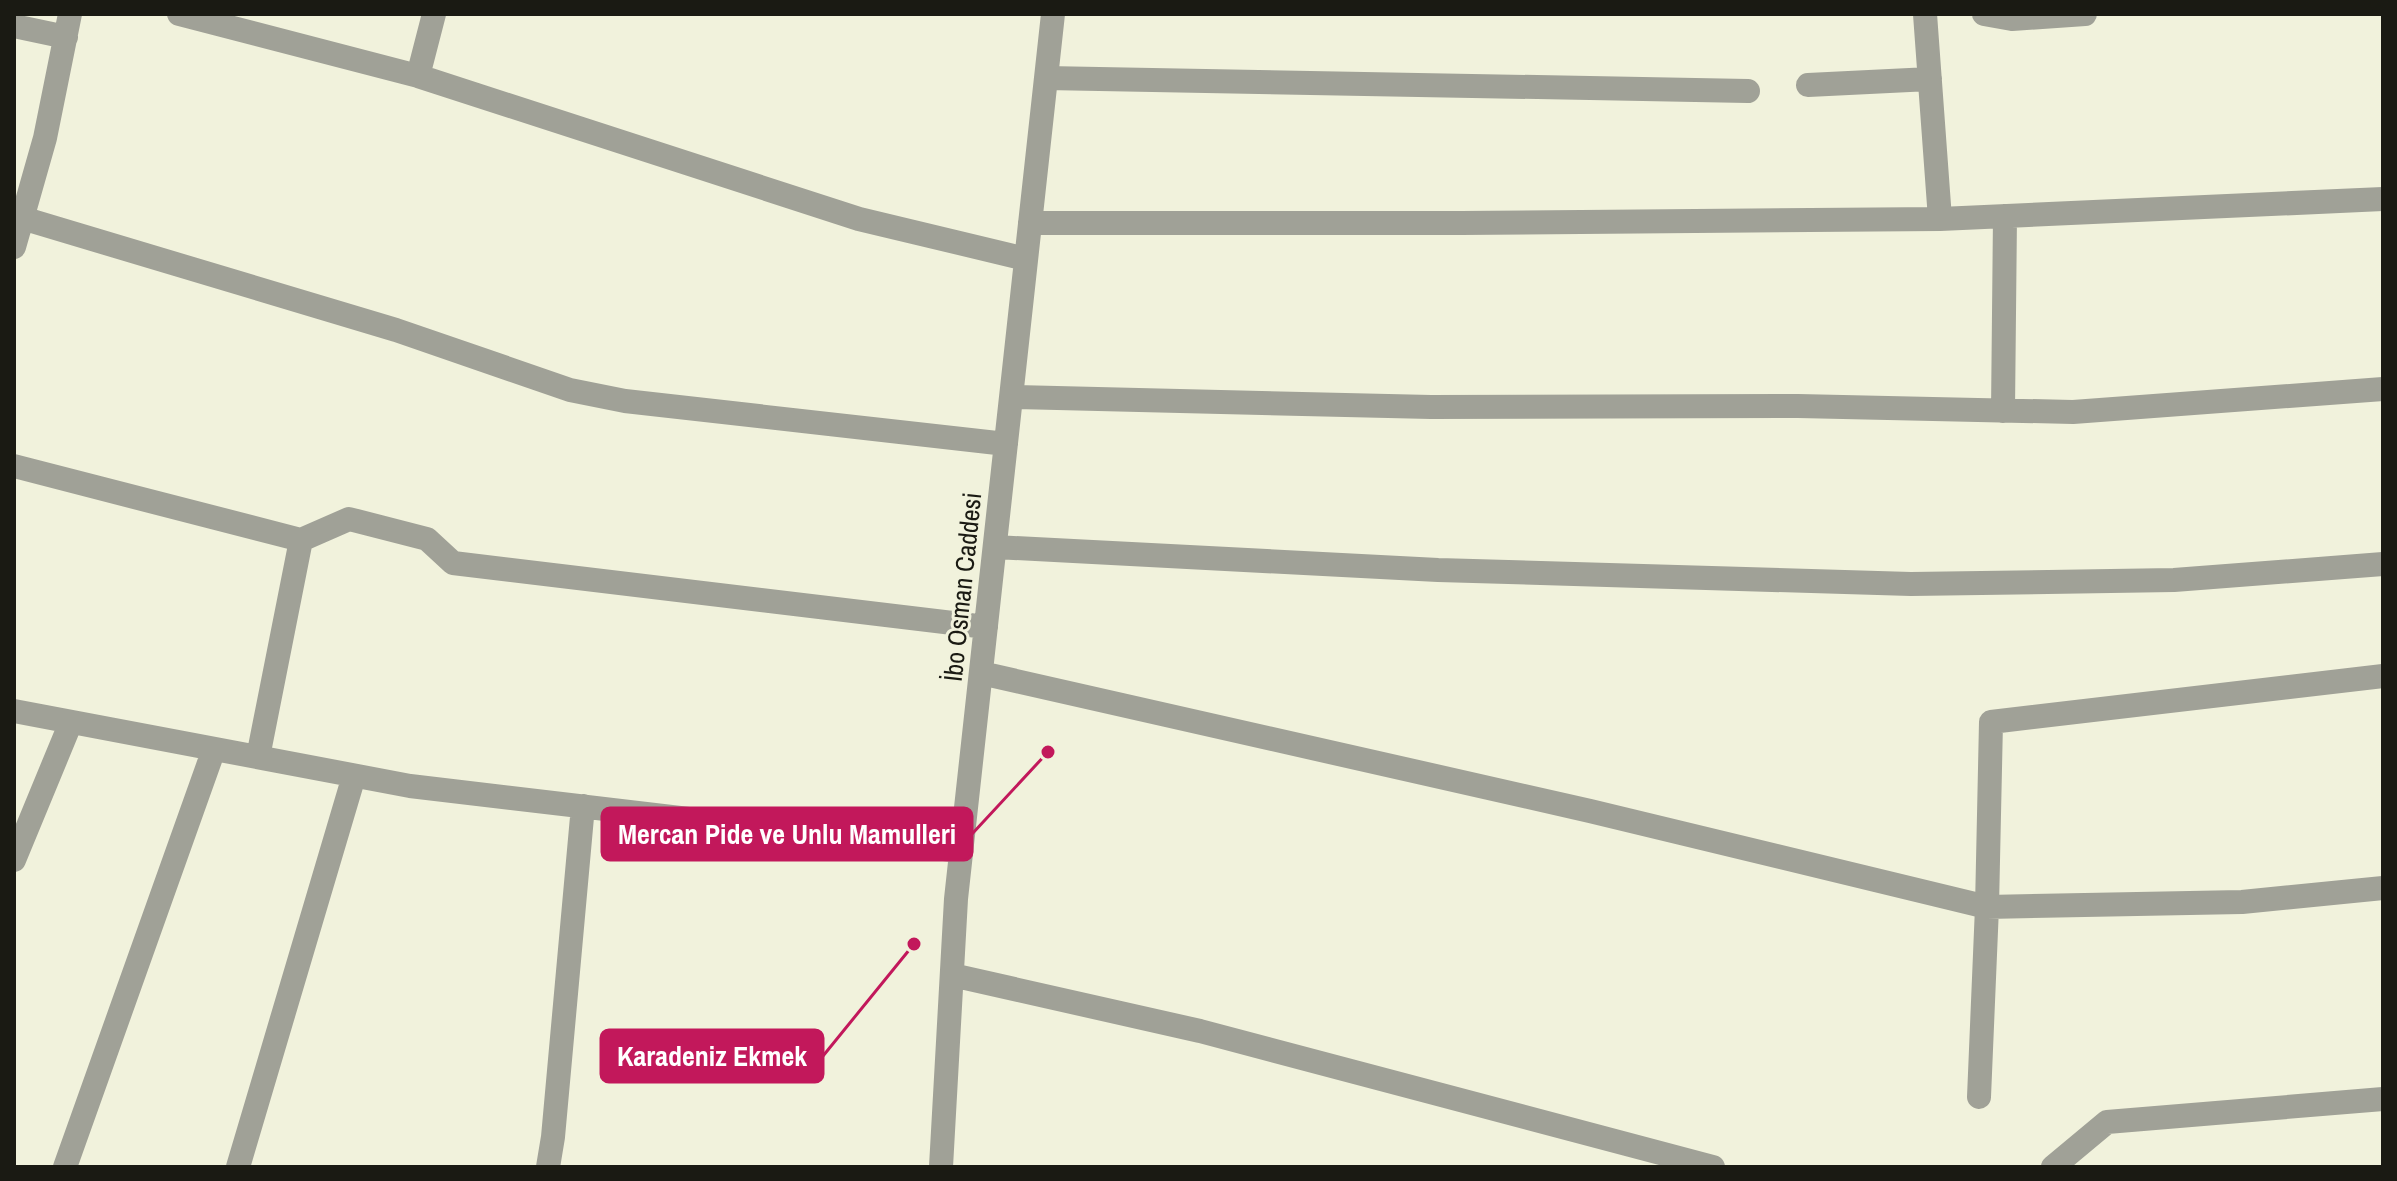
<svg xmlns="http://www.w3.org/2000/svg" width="2397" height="1181" viewBox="0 0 2397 1181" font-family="'Archivo Narrow',sans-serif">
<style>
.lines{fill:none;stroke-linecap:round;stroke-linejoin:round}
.minor{stroke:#a0a197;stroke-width:24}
.labels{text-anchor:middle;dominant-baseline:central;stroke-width:6;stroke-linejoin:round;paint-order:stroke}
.street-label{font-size:26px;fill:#1a1a13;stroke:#f1f2dc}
.leader{fill:none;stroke:#c2185b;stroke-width:3}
.callout-dot{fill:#c2185b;stroke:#f1f2dc;stroke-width:3}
.callout{fill:#c2185b;stroke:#c2185b;stroke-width:3}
.callout-label{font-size:28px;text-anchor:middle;font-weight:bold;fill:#fff}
</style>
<rect width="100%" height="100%" fill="#f1f2dc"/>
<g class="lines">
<path class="minor" d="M179 14 418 76 859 219 1026 259
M1925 14 1940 219
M1984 14 2012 19 2085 14
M14 26 66 37
M418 76 434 14
M1046 78 1748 91
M1808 85 1930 79
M22 218 396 330 570 390 625 401 1006 444
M1030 223H1461L1940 219 2383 199
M14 247 45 138 70 14
M1011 397 1431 407 1798 406 2073 412 2383 389
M2003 411 2005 216
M14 466 301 540 258 757
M301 540 349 519 427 539 453 563 986 627
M995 547 1438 570 1911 584 2174 580 2383 564
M981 673 1590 811 1987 907 2242 902 2383 888
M14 711 410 786 961 851
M14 860 71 722
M952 975 1200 1031 1713 1167
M1979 1097 1987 907 1991 722 2383 676
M65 1167 214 749
M238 1167 354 776
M548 1167 553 1137 583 806
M941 1167 956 899 1053 14
M2053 1167 2107 1122 2383 1099"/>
</g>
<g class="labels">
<g class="street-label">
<text transform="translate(962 587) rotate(-84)">İbo Osman Caddesi</text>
</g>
</g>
<path class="leader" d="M1048 752L972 834M914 944L823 1056"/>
<g class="callout-dot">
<circle cx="1048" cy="752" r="8"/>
<circle cx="914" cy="944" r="8"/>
</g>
<g class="callout">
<rect x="602" y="808" width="370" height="52" rx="8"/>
<rect x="601" y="1030" width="222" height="52" rx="8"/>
</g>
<g class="callout-label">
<text x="787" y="844">Mercan Pide ve Unlu Mamulleri</text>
<text x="712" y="1066">Karadeniz Ekmek</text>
</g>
<rect width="2397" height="1181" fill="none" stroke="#1a1a13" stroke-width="32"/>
</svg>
